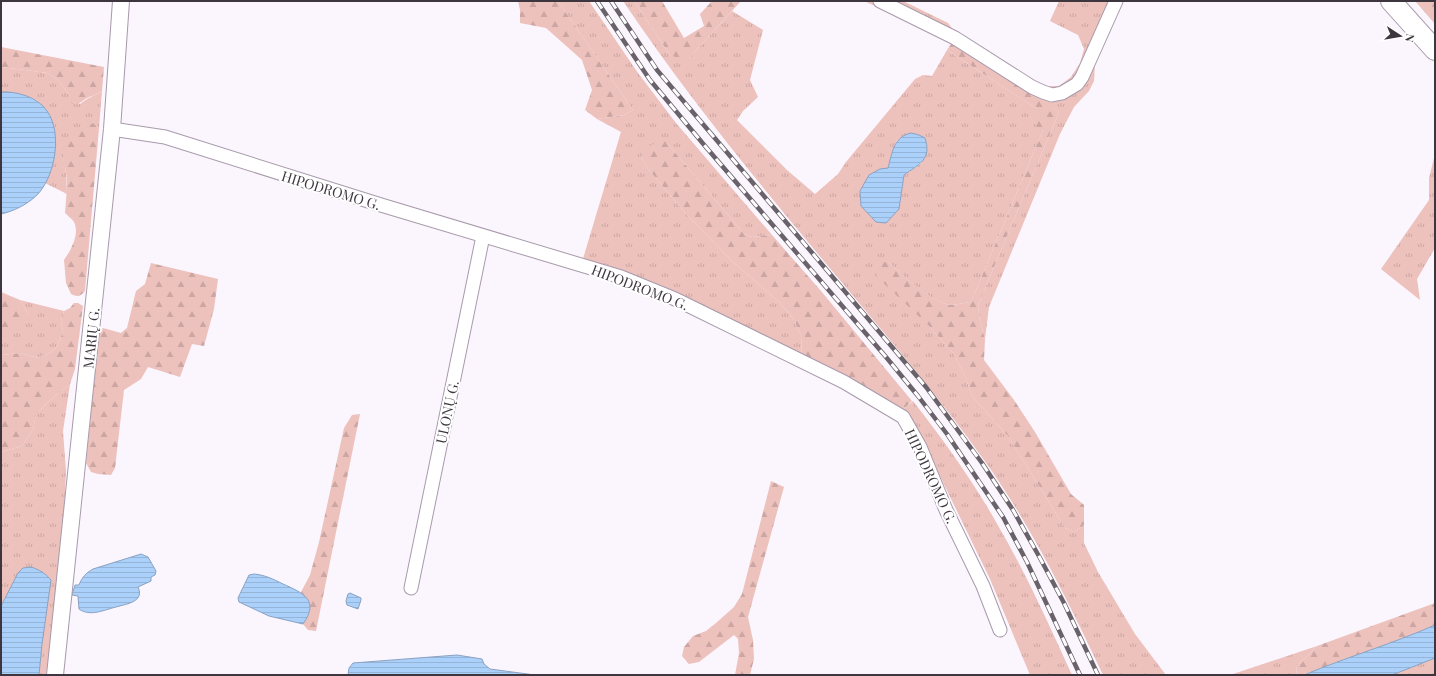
<svg xmlns="http://www.w3.org/2000/svg" width="1436" height="676" viewBox="0 0 1436 676" font-family="'Playfair Display',serif">
<style>
.grass{fill:url(#grass-tufts);fill-rule:evenodd}
.forest{fill:url(#forest-firs)}
.water{fill:url(#water-rules);stroke:#8aa2c2}
.lines{fill:none;stroke-linecap:round;stroke-linejoin:round}
.minor-casing{stroke:#a89aac;stroke-width:15}
.tertiary-casing{stroke:#a89aac;stroke-width:18}
.primary-casing{stroke:#a89aac;stroke-width:22}
.minor{stroke:#fff;stroke-width:13}
.tertiary{stroke:#fff;stroke-width:16}
.primary{stroke:#fff;stroke-width:20}
.rail-casing{stroke:#69626a;stroke-width:4.5}
.rail{stroke:#fff;stroke-width:3;stroke-dasharray:9;stroke-linecap:butt}
.labels{text-anchor:middle;dominant-baseline:central;stroke-width:4;stroke-linejoin:round;paint-order:stroke}
.street-label{font-size:14px;fill:#3d363e;stroke:#fff}
</style>
<defs>
<pattern id="grass-tufts" width="24" height="20" patternUnits="userSpaceOnUse"><rect width="24" height="20" fill="#edc1bc"/><path d="M3 7l-1-3M5 7V3M7 7l1-3M15 17l-1-3M17 17v-4M19 17l1-3" fill="none" stroke="#cca6a3"/></pattern>
<pattern id="forest-firs" width="22" height="20" patternUnits="userSpaceOnUse"><rect width="22" height="20" fill="#edc1bc"/><path d="M5 1l3.5 6h-7zM16 11l3.5 6h-7z" fill="#cca6a3"/></pattern>
<pattern id="water-rules" width="6" height="5" patternUnits="userSpaceOnUse"><rect width="6" height="5" fill="#abd1fb"/><path d="M0 2.5h6" fill="none" stroke="#94b4d8"/></pattern>
</defs>
<rect width="100%" height="100%" fill="#fbf5fd"/>
<path class="grass" d="M558 1H589L638 73 676 123 772 235 752 237 744 234 667 143 641 157 648 169 688 216 732 261 779 302 793 318 802 337 801 356 582 262 621 132 597 119 624 115 633 110Z
M623 1H634L670 55 689 58 732 11 763 30 750 80 758 97 743 111 737 120 787 170 815 194 838 174 846 162 915 79 923 75 932 76 947 50 1037 109 1043 130 971 302C962 303 951 307 943 303 922 295 904 276 888 262L883 261 928 325 953 353 965 376 972 396 1008 436 1065 528 1074 532 1084 525V543L1098 572 1135 634 1166 675H1103C1068 601 1032 527 984 460 942 401 895 346 849 291 770 197 691 102 623 1ZM897 140 922 163 904 175 899 209 880 169H888Z
M864 1H903L948 23 955 32 1031 80 1046 86H1059L1071 77 1080 63 1084 49 1078 35 1050 21 1059 1H1122L1099 47 1095 63 1094 81 1089 91 1074 107 1060 134 989 307 985 339 980 321 978 305 1059 112 953 41Z
M1 67 48 73 59 81 69 94 80 104C87 98 94 96 102 91L99 128 93 123 63 156 66 173 67 194 45 183 52 168 38 101 23 95 1 92Z
M1435 154V248L1417 279 1420 300 1381 269 1429 200V178Z
M20 300 64 311 61 321 63 332 57 346 51 352 38 358 20 353 1 355V340H3L28 314Z
M70 384 63 431 66 471 63 537 59 583 46 675H39L42 644 18 573 1 606V452L22 446 33 430 36 414 50 400Z
M913 401C942 438 973 481 996 522 1025 571 1048 623 1072 675H1030L990 579 916 427 904 409Z
M1317 646 1297 666 1296 675H1230Z
M1435 658V675H1392Z"/>
<path class="forest" d="M518 1H558L633 110 624 115 597 119 585 110 592 90 582 60 546 28 520 23V10Z
M634 1H662L684 38 704 26 700 14 712 1H741L689 58 681 59 670 55Z
M1415 1H1435V24Z
M953 41 1026 88 1059 112 978 305 980 321 985 339 984 360 1014 400 1035 432 1071 494 1084 505V525L1074 532 1065 528 1008 436 972 396 965 376 953 353 928 325 875 275V266L883 261 888 262C904 276 923 295 943 303 951 307 962 303 971 302L1043 130 1036 126 1034 113 1037 109 947 50Z
M1 47 104 67 102 91C97 94 92 96 87 98 80 102 81 104 72 104L69 94 59 81 48 73 1 67Z
M93 123 99 128 85 291C80 297 77 297 71 294L66 283 64 260C71 250 80 234 74 222 72 219 67 215 65 213 66 199 68 186 66 172 65 167 63 162 63 157 64 145 83 127 93 123Z
M662 140 667 143 744 234 752 237 772 235 821 291 912 401 904 409 801 356 802 337 793 318 779 302 732 261 688 216 648 169 641 157 646 148Z
M151 263 218 279 214 309 204 346 192 344 180 377 148 367 141 379 124 390 115 468 111 475 98 474 91 472 86 463 99 332 103 328 121 333 127 328 136 291 145 284Z
M1 292 20 300 28 314 18 328 3 340H1Z
M74 303H78L83 306 75 369 70 384 50 400 36 414 33 430 22 446 1 452V355L20 353 38 358 51 352 57 346 63 332 61 321 64 311 70 308Z
M360 414 316 631 308 630 303 624 306 620 301 592 310 575 319 542 344 428 352 415Z
M771 481 784 487 748 617 753 640 754 659 750 675H735L739 653 738 639 734 635 699 662 689 664 682 656 684 647 693 636 706 631 716 623 734 607 742 594Z
M1435 603V625C1402 640 1368 651 1334 663 1322 667 1309 675 1296 675L1297 666 1317 646Z"/>
<path class="water" d="M1 92C16 91 38 97 47 111 63 133 55 178 36 196 26 205 14 211 1 214Z
M911 133 919 135 925 138C932 160 919 164 904 175L899 209 886 223 876 222 861 206 860 191 869 175 880 169 888 168C892 154 893 137 911 133Z
M141 554 148 557 156 571 155 575 151 577V581L138 587C145 602 126 604 116 607 104 610 90 617 79 609L78 596 72 595 75 585H79C82 577 86 573 93 569Z
M31 567C40 570 45 573 51 580L42 644 39 675H1V606L18 573 23 568Z
M254 574C265 575 273 579 283 584 303 593 320 600 303 624L269 616 239 602 238 598 249 575Z
M350 593 361 598V600L358 609 347 605 346 601 348 594Z
M1435 625V658L1392 675H1304C1347 657 1392 644 1435 625Z
M457 655 482 659 484 664 490 669 535 675H348L349 668 353 663Z"/>
<g class="lines">
<g class="minor-casing">
<path id="minor" d="M880 1 955 38 1032 87 1043 92 1052 95 1062 93 1077 84 1082 77 1116 1
M112 129 165 137 381 205 621 277 675 299 844 382 903 417 920 447 946 510 983 586 1000 630
M411 588 483 236"/>
</g>
<g class="tertiary-casing">
<path id="tertiary" d="M55 675 112 129 121 1"/>
</g>
<g class="primary-casing">
<path id="primary" d="M1391 1 1435 50"/>
</g>
<use href="#minor" class="minor"/>
<use href="#tertiary" class="tertiary"/>
<use href="#primary" class="primary"/>
<g class="rail-casing">
<path id="rail" d="M597 1 650 80 705 146 886 357 918 396 947 434 1003 517 1027 562 1080 675
M611 1 657 70 926 387 982 463 1013 510 1040 558 1064 603 1098 675"/>
</g>
<use href="#rail" class="rail"/>
</g>
<g class="labels">
<g class="street-label">
<text transform="translate(331 190) rotate(17)">HIPODROMO G.</text>
<text transform="translate(640 287) rotate(21)">HIPODROMO G.</text>
<text transform="translate(91 338) rotate(-84)">MARIŲ G.</text>
<text transform="translate(447 412) rotate(-78)">ULONŲ G.</text>
<text transform="translate(931 476) rotate(65)">HIPODROMO G.</text>
</g>
</g>
<rect width="1436" height="676" fill="none" stroke="#3d363e" stroke-width="4"/>
<g transform="translate(1400 36) rotate(102)" stroke="#ffffff" stroke-width="3" paint-order="stroke">
<path d="M0-3L7 15L0 10L-7 15Z" fill="#3d363e"/>
<text y="-6" font-size="11" font-weight="bold" text-anchor="middle" fill="#3d363e">N</text>
</g>
</svg>
